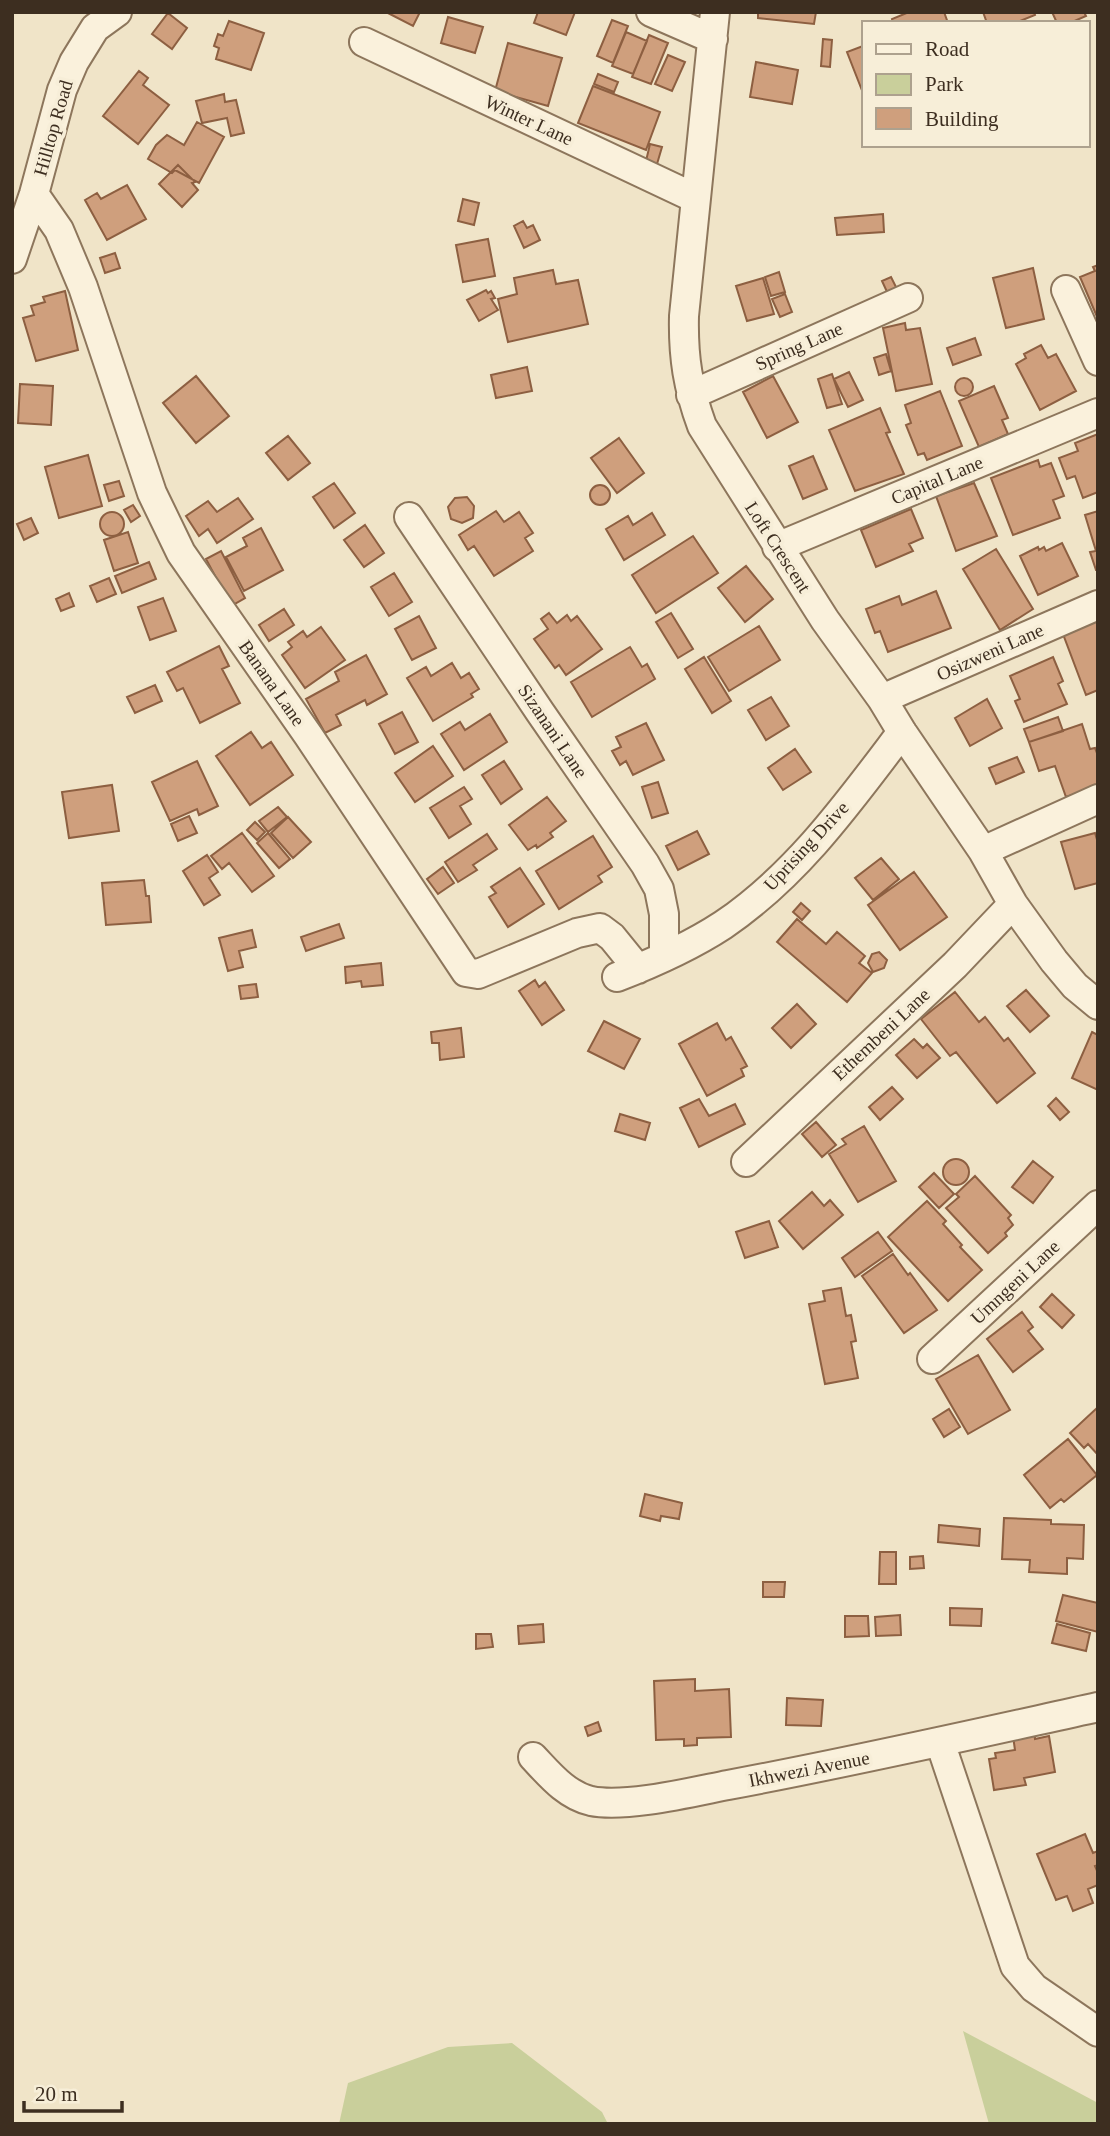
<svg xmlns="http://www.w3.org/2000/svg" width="1110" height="2136" viewBox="0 0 1110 2136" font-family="Georgia,serif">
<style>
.green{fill:#c9cf9b}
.building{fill:#cf9f7d;stroke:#8d5f41;stroke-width:2}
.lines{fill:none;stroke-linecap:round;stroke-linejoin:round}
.street-casing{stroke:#8d765c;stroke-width:32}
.street{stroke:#faf1dc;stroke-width:28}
.labels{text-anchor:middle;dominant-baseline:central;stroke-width:7;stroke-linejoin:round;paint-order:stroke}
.street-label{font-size:19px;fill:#3d2e20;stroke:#f7eed8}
</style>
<rect width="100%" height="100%" fill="#f0e4c8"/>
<path class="green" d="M963 2031 1098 2103V2124H989Z
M512 2043 602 2112 608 2124H339L348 2083 448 2047Z"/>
<path class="building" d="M386 12H420L413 26Z
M538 12H575L566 35 534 23Z
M758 12H816L814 24 758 18Z
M909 12H944L948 23H893L892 19Z
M983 12H1034L1035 15 1015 23H987Z
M1052 12H1084L1086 16 1070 23H1057Z
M168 13 187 28 172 49 152 34Z
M448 17 483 27 475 53 441 43Z
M612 20 628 26 613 63 597 56Z
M229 21 264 33 251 70 216 59 219 48 214 46 218 34 223 36Z
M626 32 647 41 633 74 612 66Z
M649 35 668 43 651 84 632 77Z
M823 39 832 40 830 67 821 66Z
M508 43 562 58 548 106 495 91Z
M863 46V93L847 52Z
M668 55 685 62 672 91 655 84Z
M756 62 798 70 792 104 750 97Z
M139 71 148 78 143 85 169 105 138 144 103 116Z
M598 74 618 82 614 92 594 84Z
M593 86 660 112 646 150 578 123Z
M224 94 225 102 236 100 244 133 231 136 227 118 202 123 196 101Z
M197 122 224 137 199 183 175 170 172 173 148 159 156 145 167 135 184 145Z
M650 144 662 147 657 164 646 161Z
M178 165 195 182 192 183 198 190 182 207 159 184Z
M127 185 146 219 107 240 85 200 97 193 101 199Z
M463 199 479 203 474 225 458 221Z
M883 214 884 232 837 235 835 218Z
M523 221 527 228 533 225 540 240 524 248 514 226Z
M488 239 495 276 463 282 456 245Z
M115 253 120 268 105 273 100 258Z
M1098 265V319L1080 277 1095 271 1093 267Z
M1033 268 1044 319 1006 328 993 278Z
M553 270 556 284 578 280 588 324 508 342 498 299 517 294 514 278Z
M779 272 785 292 771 296 765 277Z
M891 277 897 289 888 294 882 281Z
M763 278 774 314 747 321 736 286Z
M486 290 488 293 491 291 495 298 491 299 498 310 479 321 467 300Z
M65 291 78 350 36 361 23 318 34 315 31 306 45 302 43 297Z
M785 294 792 312 780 317 772 299Z
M905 323 906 330 920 328 932 384 896 391 883 328Z
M975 338 981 355 953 365 947 348Z
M1041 345 1048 358 1056 354 1076 391 1040 410 1016 364 1026 358 1024 354Z
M886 354 891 371 879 375 874 358Z
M527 367 532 391 496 398 491 375Z
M849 372 863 400 848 407 834 379Z
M832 374 842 404 827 408 818 379Z
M196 376 229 416 196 443 163 403Z
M773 376 798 422 767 438 743 392Z
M955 387a9 9 0 1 1 18 0a9 9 0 1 1-18 0Z
M20 384 53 386 51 425 18 423Z
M994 386 1008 418 1002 420 1008 434 979 447 959 401Z
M940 391 962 446 927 460 924 453 918 455 906 425 911 423 905 405Z
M880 408 890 432 886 433 904 474 855 491 829 430Z
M1098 434V492L1083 498 1075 476 1067 479 1059 458 1078 451 1075 443Z
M288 436 310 463 288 480 266 453Z
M619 438 644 473 617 493 591 458Z
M88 455 102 506 59 518 45 467Z
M813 456 827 489 803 499 789 466Z
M1038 460 1040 467 1051 463 1064 496 1053 500 1060 518 1013 535 991 478Z
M119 481 124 496 109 501 104 485Z
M334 483 355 513 334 528 313 497Z
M974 483 997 536 956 551 936 496Z
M590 495a10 10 0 1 1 20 0a10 10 0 1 1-20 0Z
M467 497 474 506 473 518 462 523 451 519 448 507 455 498Z
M238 498 253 519 217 543 208 529 199 536 186 516 208 501 217 512Z
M133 505 140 516 131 522 124 510Z
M911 509 923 538 909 544 913 551 876 567 861 530Z
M496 511 504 522 519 512 533 533 525 538 533 551 494 576 474 546 468 550 459 535Z
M1098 511V570H1096L1090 552 1096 551 1085 515Z
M100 524a12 12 0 1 1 24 0a12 12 0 1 1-24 0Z
M652 513 665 535 624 560 606 529 628 516 633 525Z
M31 518 38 533 24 540 17 524Z
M365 525 384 553 364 567 344 540Z
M261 528 283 570 244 591 226 557 247 546 243 538Z
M128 532 138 563 114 571 104 540Z
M693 536 718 573 656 613 632 575Z
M1062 543 1078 576 1038 595 1020 556 1038 547 1039 550 1044 547 1046 551Z
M996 549 1033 609 1000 630 963 569Z
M221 551 245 598 231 606 206 559Z
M149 562 156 579 122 593 115 576Z
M746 566 773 599 745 622 718 588Z
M394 573 412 602 389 616 371 587Z
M109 578 116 594 97 602 90 586Z
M936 591 951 628 888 652 880 631 875 633 866 609 899 596 902 605Z
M69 593 74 606 61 611 56 599Z
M163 598 176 631 150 640 138 607Z
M284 609 294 625 269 641 259 625Z
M549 613 557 623 567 615 571 621 577 616 602 649 566 675 559 665 555 668 534 639 548 629 541 619Z
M671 613 693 649 678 658 656 622Z
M419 616 436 648 412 660 395 629Z
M1098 621V690L1086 695 1063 634Z
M759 626 780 660 729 691 708 657Z
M321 627 345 660 305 688 282 655 292 647 288 642 303 631 307 637Z
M219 646 229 666 222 669 240 703 200 723 183 688 177 691 167 672Z
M630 647 642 667 647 664 655 679 592 717 571 682Z
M366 655 387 694 367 705 365 700 336 715 341 725 325 733 306 699 339 681 335 672Z
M704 657 731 701 712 713 685 669Z
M1053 657 1063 681 1058 684 1067 704 1024 722 1015 701 1020 699 1010 676Z
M452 663 461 678 469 673 479 689 471 694 473 697 433 721 407 678 426 667 431 676Z
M155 685 162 701 135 713 127 697Z
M771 697 789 726 766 740 748 710Z
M987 699 1002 728 970 746 955 718Z
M402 712 418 742 395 754 379 724Z
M490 714 507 742 464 770 441 734 460 722 465 730Z
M1058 717 1063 731 1029 742 1024 729Z
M646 723 664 760 633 775 626 761 620 765 612 751 621 747 616 737Z
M1082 724 1090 749 1095 748 1098 756V787L1066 797 1055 766 1039 771 1029 742Z
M251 732 262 748 271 742 293 775 250 805 216 756Z
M433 746 453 776 415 802 395 773Z
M795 749 811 772 783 790 768 768Z
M1017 757 1024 772 996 784 989 768Z
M197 761 218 806 199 815 197 809 170 821 152 782Z
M504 761 522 789 501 804 482 775Z
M658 782 668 813 652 818 642 787Z
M112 785 119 831 69 838 62 792Z
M464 787 472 799 460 806 471 824 449 838 430 808Z
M547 797 566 821 550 833 553 837 537 848 536 845 528 850 509 825Z
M278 807 287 817 268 832 259 821Z
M189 816 197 833 178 841 171 824Z
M288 817 311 842 293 858 271 833Z
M255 822 265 832 257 840 247 830Z
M697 831 709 854 678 870 666 846Z
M242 833 274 876 252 892 229 863 222 869 211 856Z
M268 833 290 859 279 868 257 843Z
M1095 833 1098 843V883L1075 889 1061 842Z
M487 834 497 849 473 865 477 870 458 882 445 862Z
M593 836 612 867 598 876 602 882 559 909 536 871Z
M207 855 218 872 209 878 220 895 204 905 183 871Z
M881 858 899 879 873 900 855 878Z
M443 867 454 883 438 894 427 879Z
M520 868 544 904 508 927 489 897 496 893 491 887Z
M914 872 947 917 900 950 868 905Z
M144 880 146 896H149L151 922 106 925 102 883Z
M801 903 810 911 802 920 793 912Z
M797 919 826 944 837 932 865 956 859 963 872 973 847 1002 777 942Z
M339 924 344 938 306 951 301 937Z
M252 930 256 947 239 951 243 967 228 971 219 938Z
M879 952 887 960 884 968 873 972 868 963 872 954Z
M381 963 383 985 362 987 361 981 346 983 345 967Z
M535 980 539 987 545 982 564 1010 542 1025 519 991Z
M256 984 258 997 241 999 239 986Z
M1026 990 1049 1016 1030 1032 1007 1006Z
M955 992 979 1022 985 1017 1004 1041 1008 1038 1035 1073 997 1103 956 1052 950 1056 921 1019Z
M797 1004 816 1024 791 1048 772 1028Z
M604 1021 640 1039 624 1069 588 1051Z
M717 1023 726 1040 731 1037 747 1066 741 1069 744 1076 707 1096 679 1044Z
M461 1028 464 1057 440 1060 439 1043H432L431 1032Z
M1092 1032 1098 1035V1090L1072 1078Z
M914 1039 923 1048 927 1044 940 1058 917 1078 896 1055Z
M892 1087 903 1099 880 1120 869 1107Z
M1056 1098 1069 1112 1060 1120 1048 1106Z
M699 1099 709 1116 735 1104 745 1124 699 1147 680 1108Z
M620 1114 650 1123 645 1140 615 1131Z
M816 1122 836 1145 822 1157 802 1134Z
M864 1126 896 1181 858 1202 829 1154 846 1144 842 1139Z
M943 1172a13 13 0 1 1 26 0a13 13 0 1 1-26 0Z
M1033 1161 1053 1177 1033 1203 1012 1187Z
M934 1173 954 1194 939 1208 919 1187Z
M975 1176 1011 1215 1008 1218 1013 1225 1005 1233 1007 1236 988 1253 946 1208 959 1197 956 1194Z
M812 1192 824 1206 830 1200 843 1215 803 1249 779 1221Z
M927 1201 946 1221 943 1224 962 1245 960 1247 982 1270 948 1301 888 1237Z
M769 1221 778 1247 745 1258 736 1232Z
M878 1232 892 1251 855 1277 842 1258Z
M893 1254 908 1275 910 1273 937 1310 904 1333 862 1276Z
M841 1288 846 1316 851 1315 856 1341 851 1342 858 1378 825 1384 809 1304 825 1301 823 1291Z
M1052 1294 1074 1315 1062 1328 1040 1307Z
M1022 1312 1033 1327 1028 1331 1043 1349 1013 1372 987 1339Z
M978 1355 1010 1410 968 1434 936 1379Z
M1098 1407V1455L1088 1444 1084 1448 1070 1433Z
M949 1409 960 1427 944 1437 933 1419Z
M1068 1439 1097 1475 1064 1502 1061 1499 1050 1508 1024 1475Z
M645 1494 682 1503 679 1519 661 1516 660 1521 640 1516Z
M1004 1518 1051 1520V1524L1084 1525 1083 1559 1067 1558V1574L1029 1572 1030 1560 1002 1559Z
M939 1525 980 1529 979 1546 938 1542Z
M880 1552H896V1584H879Z
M923 1556 924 1568 910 1569V1557Z
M763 1582H785L784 1597H763Z
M1063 1595 1098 1603V1632L1056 1621Z
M950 1608 982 1609 981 1626 950 1625Z
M900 1615 901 1635 876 1636 875 1617Z
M845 1616H868L869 1636 845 1637Z
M543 1624 544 1642 519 1644 518 1626Z
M1057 1624 1090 1633 1086 1651 1052 1643Z
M476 1634H491L493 1647 476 1649Z
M695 1679V1691L729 1689 731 1737 697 1738V1745L684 1746V1739L656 1740 654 1681Z
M787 1698 823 1700 821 1726 786 1725Z
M598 1722 601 1731 588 1736 585 1727Z
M1034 1732 1035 1739 1049 1736 1055 1772 1024 1778 1026 1785 994 1790 989 1759 996 1758 995 1753 1015 1750 1013 1736Z
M1085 1834 1093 1853 1098 1851V1865L1095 1866 1098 1873V1885L1088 1889 1093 1903 1073 1911 1067 1896 1056 1900 1037 1854Z"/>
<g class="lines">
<g class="street-casing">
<path id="street" d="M651 12 713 39
M715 12 684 316C683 357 688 388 702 426L825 620 882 699 902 732 983 851 1013 904 1054 961 1075 986 1098 1005
M364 42 695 198
M34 194 59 230 83 287 152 493 181 553 308 735 466 972 478 974 577 933 600 928 612 937 638 969
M12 259 34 194 62 90 74 62 95 28 117 12
M1066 290 1098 361
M691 395 908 298
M409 517 540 712 645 864 659 889 664 914V956
M777 547 1098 413
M882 699 1098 605
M983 851 1098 799
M617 977C653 963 691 946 723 925 797 875 849 802 902 732
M746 1162 955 965 1013 904
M932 1359 1098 1205
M940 1742 1015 1966 1034 1988 1098 2032
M533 1757C550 1775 566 1795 591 1801 626 1808 692 1792 728 1785 852 1762 975 1734 1098 1707"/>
</g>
<use href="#street" class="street"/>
</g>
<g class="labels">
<g class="street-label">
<text transform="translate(529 120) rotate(25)">Winter Lane</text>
<text transform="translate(53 128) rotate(-74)">Hilltop Road</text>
<text transform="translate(799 346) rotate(-24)">Spring Lane</text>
<text transform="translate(937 480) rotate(-23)">Capital Lane</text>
<text transform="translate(778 547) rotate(57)">Loft Crescent</text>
<text transform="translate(990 652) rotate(-24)">Osizweni Lane</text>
<text transform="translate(272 683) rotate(55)">Banana Lane</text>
<text transform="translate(553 731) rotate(56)">Sizanani Lane</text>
<text transform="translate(806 846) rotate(-47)">Uprising Drive</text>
<text transform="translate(881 1034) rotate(-43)">Ethembeni Lane</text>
<text transform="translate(1015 1282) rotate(-43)">Umngeni Lane</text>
<text transform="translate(809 1769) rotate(-11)">Ikhwezi Avenue</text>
</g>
</g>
<rect width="1110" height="2136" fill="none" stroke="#3d2e20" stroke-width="28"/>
<rect x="862" y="21" width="228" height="126" fill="#f7eed8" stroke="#ada18e" stroke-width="2"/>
<rect x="876" y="44" width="35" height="10" fill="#faf1dc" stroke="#ada18e" stroke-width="2"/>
<text x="925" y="56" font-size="21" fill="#3d2e20">Road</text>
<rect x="876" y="74" width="35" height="21" fill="#c9cf9b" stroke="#ada18e" stroke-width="2"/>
<text x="925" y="91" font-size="21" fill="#3d2e20">Park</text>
<rect x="876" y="108" width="35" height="21" fill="#cf9f7d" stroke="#ada18e" stroke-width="2"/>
<text x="925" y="126" font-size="21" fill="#3d2e20">Building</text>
<path d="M24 2101v10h98v-10" fill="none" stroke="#3d2e20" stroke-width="3.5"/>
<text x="35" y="2101" font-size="21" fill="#3d2e20" stroke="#f7eed8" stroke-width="5" paint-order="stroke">20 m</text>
</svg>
